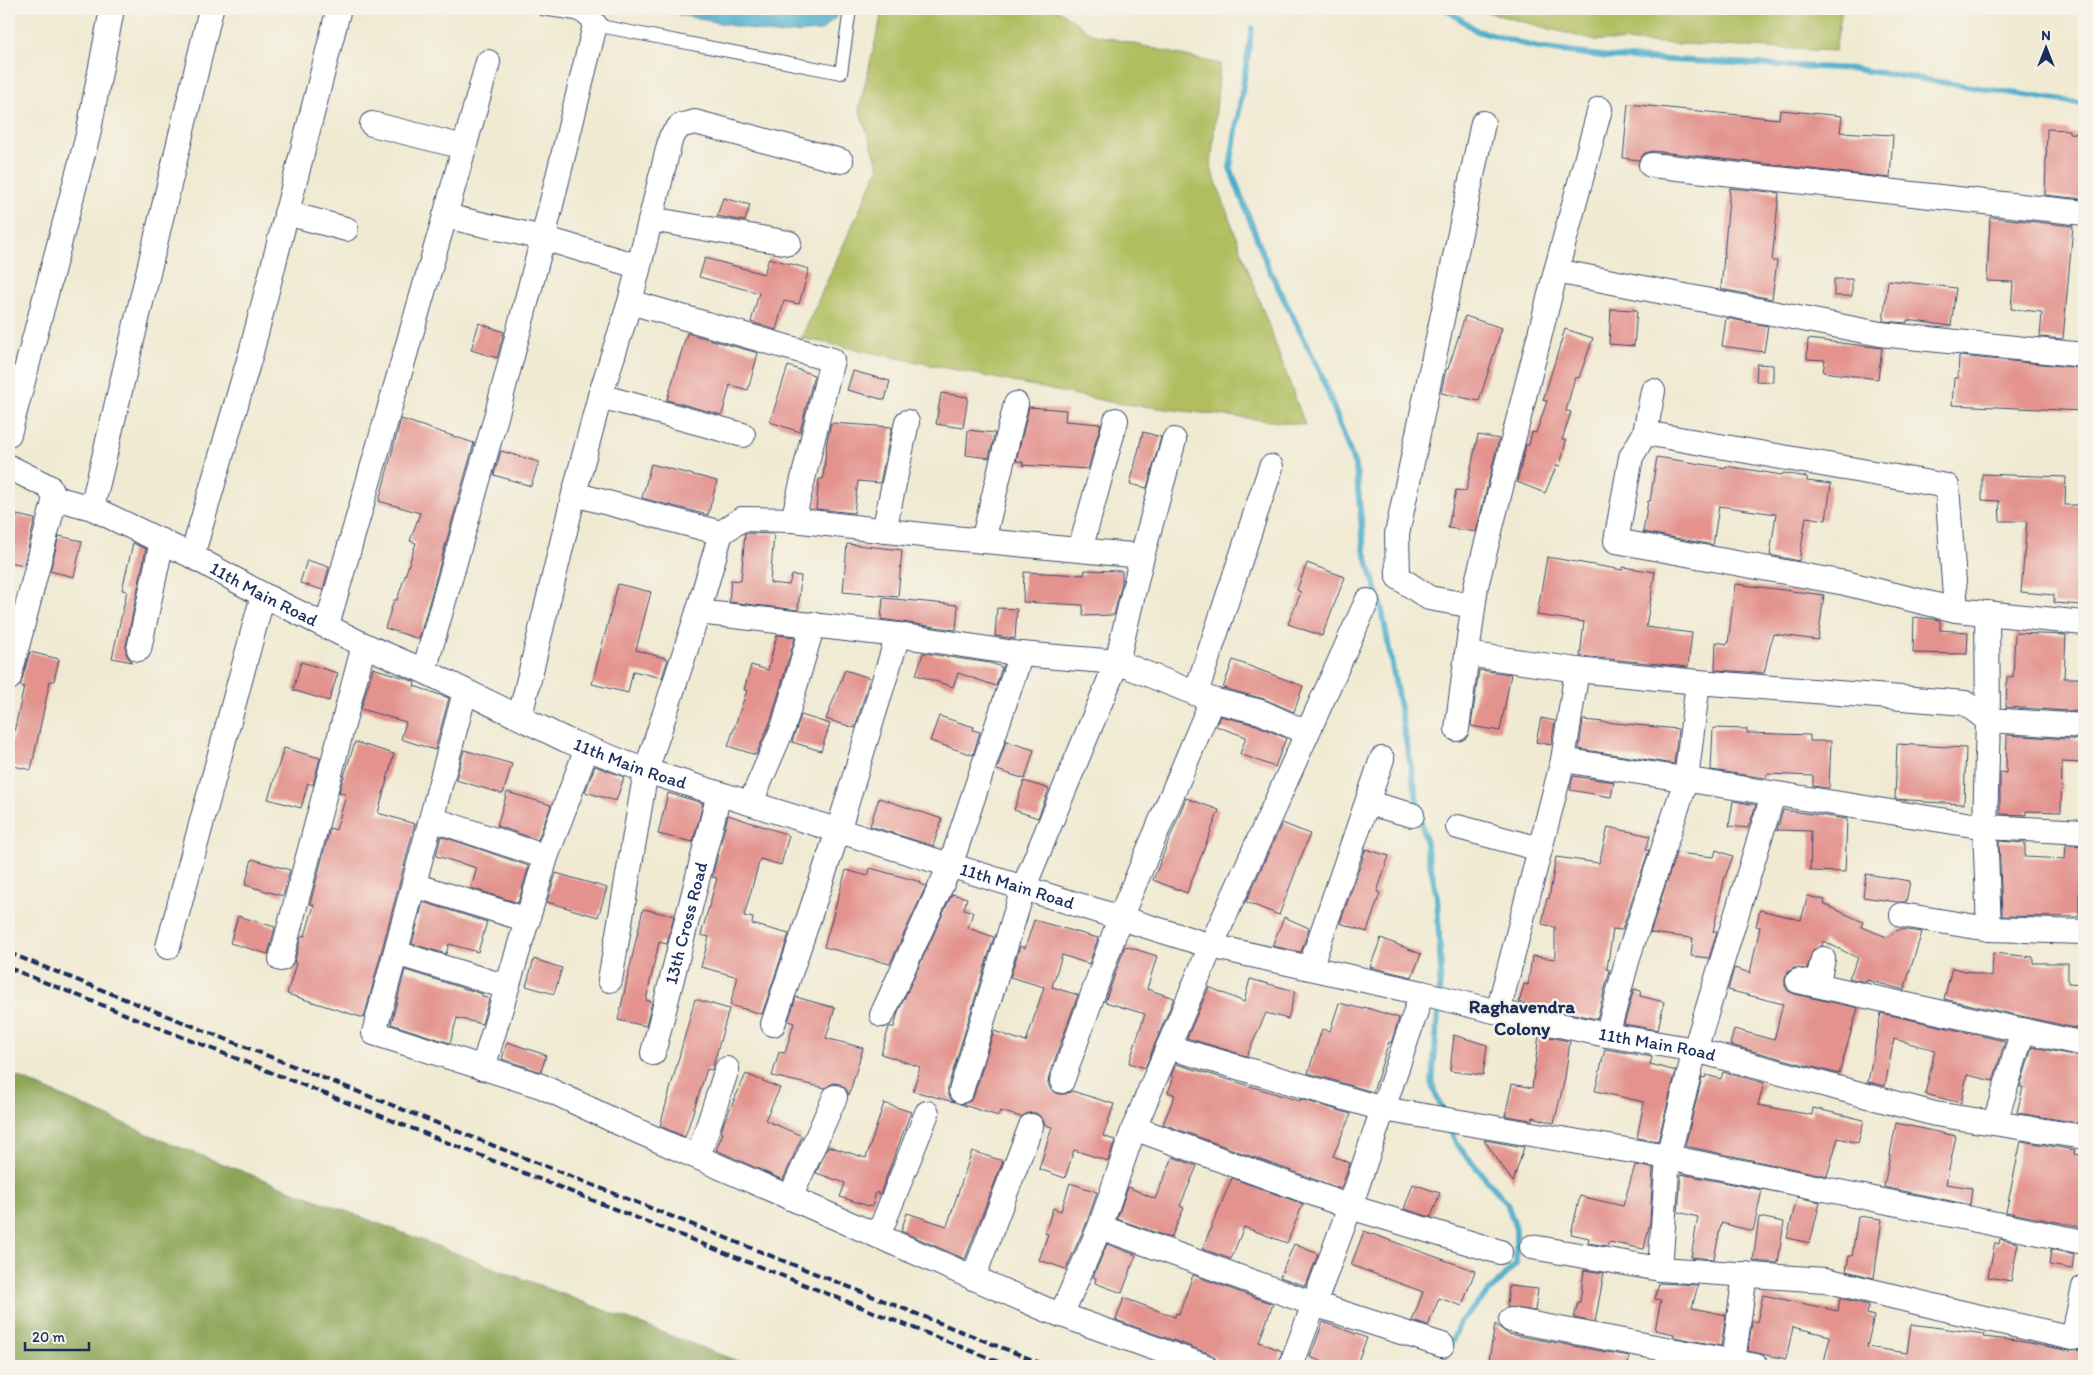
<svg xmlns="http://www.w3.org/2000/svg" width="2093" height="1375" viewBox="0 0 2093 1375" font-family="Itim,sans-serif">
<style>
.green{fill:#b0be60;stroke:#66765f}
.forest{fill:#8ca556;stroke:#546a5a}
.water{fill:#4cadcb;stroke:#346e94}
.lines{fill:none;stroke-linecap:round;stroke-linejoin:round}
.stream{stroke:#4cadcb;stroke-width:6}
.building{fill:#e3928d}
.lane-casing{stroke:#3b4b6f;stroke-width:14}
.street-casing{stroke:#3b4b6f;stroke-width:26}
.lane{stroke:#fff;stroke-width:12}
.street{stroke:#fff;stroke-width:24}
.rail{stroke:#1b2f5e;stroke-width:4;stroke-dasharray:8 4;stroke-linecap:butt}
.labels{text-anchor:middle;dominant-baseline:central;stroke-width:5;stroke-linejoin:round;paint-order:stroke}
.street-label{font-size:18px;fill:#1b2f5e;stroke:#f7f3e8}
.neighbourhood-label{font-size:19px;font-weight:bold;fill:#1b2f5e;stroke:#f7f3e8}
</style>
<rect width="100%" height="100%" fill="#f7f3e8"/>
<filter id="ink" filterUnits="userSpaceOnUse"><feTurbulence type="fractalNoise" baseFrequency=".02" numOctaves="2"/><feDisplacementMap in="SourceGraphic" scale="10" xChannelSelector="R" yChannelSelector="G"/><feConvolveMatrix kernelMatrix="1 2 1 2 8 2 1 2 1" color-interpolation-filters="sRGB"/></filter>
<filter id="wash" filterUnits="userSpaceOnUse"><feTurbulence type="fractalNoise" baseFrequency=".0096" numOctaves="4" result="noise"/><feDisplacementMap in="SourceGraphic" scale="20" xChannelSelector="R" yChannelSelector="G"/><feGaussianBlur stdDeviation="1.12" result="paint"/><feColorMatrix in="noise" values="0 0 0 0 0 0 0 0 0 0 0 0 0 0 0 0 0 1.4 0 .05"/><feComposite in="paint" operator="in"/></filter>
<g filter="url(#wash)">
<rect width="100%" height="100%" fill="#f0ead2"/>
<path class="green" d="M883 9H1057L1092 34 1220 64 1211 168 1305 425 1115 403 801 338 879 167 859 109Z
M1478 9H1842L1835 51 1592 40 1482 11Z"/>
<path class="forest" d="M9 1073 166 1142 750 1366H9Z"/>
<path class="water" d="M668 9H845L821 31 774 34 680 15Z"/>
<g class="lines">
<path class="stream" d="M1446 9 1477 31 1538 48 1609 57 1855 69 2084 104
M1252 28 1230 168 1268 267 1320 371 1356 468 1364 549 1381 605 1417 800 1437 897 1441 971 1439 992
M1439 1002 1432 1085 1444 1114
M1442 1366 1460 1322 1516 1264V1229L1507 1203 1457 1145 1449 1126"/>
</g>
<g id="blocks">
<path class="building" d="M1628 104 1779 119 1780 110 1842 116 1840 132 1893 135 1890 178 1653 151 1645 153 1639 160 1623 158Z
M2047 129 2069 130V133L2084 134V199L2045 195Z
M1730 188 1779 193 1772 261H1777L1772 299 1721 289Z
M723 198 750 205 745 221 717 216Z
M1990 217 2073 226 2063 339 2040 337 2042 312 2011 309 2013 282 1987 281Z
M705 258 764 274 769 258 809 269 799 304 784 301 776 330 751 322 759 293 699 277Z
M1834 279H1852V296H1834Z
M1888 280 1956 288 1951 326 1907 320V323L1883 321Z
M1611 309 1637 310 1634 346 1609 344Z
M1465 316 1502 328 1479 401 1441 393 1446 369H1448Z
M1726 318 1768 326 1764 352 1722 346Z
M479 323 504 332 497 358 471 350Z
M1565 329 1593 338 1579 378 1575 377 1566 411 1571 412 1562 440 1566 441 1560 466 1557 465 1545 493 1517 482 1526 445H1529L1532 432 1536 433 1547 401 1543 400Z
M687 333 758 353 748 390 730 385 722 415 667 400Z
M1808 339 1882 348 1878 379 1823 372 1825 360 1807 359Z
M1959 356 2084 368V411L1952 405 1954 378H1958Z
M1757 364 1773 365V382L1756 381Z
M788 366 814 375 800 432 770 422Z
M853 371 890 381 885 400 847 390Z
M941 393 968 397 963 428 936 424Z
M1029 407 1066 410 1065 421 1101 424 1088 469 1023 465V462L1016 461Z
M401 419 474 443 419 639 385 628 394 600H397L416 543 410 541 420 513 379 501Z
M831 423 892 427 880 483 858 481 854 513 816 509 819 479H823L827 441Z
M968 430 995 433 989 458 966 455Z
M1143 432 1161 437 1147 488 1130 484Z
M1478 435 1499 439 1476 532 1448 528 1456 490 1466 491Z
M501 451 539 462 531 486 494 475Z
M1657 457 1726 468V466L1782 475 1783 473 1807 477V481L1831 484 1826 520 1806 517 1799 561 1770 555 1776 514 1719 506 1713 545 1643 532 1648 501H1650Z
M651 464 717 481 708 515 642 498Z
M1982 474 2066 477 2065 505H2084L2082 605 2054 603V595L2021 592 2027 521H2000L1999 501 1982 500Z
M17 515 35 519 24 565 9 562V552Z
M745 533 774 534 770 583 789 585 792 575 801 576 798 610 729 602 731 580 741 581Z
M59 536 82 541 74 577 50 571Z
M133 543 146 549 126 646V654L132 662 112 658 127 591 122 590Z
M847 544 902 550 898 597 843 592Z
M1547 557 1623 570V567L1655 572 1646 627 1692 633 1688 667 1580 656 1584 622 1537 615Z
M307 560 329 567 323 590 300 583Z
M1307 563 1345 577 1322 636 1288 624 1301 592 1297 590Z
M1085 570 1122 571V583L1114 615 1083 616V605L1023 602 1024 572 1084 575Z
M618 584 651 592 636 650 668 659 662 678 633 671 628 693 592 684Z
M1735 584 1824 595 1818 640 1773 634 1764 673 1715 670 1716 642 1728 644Z
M883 598 958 605 956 630 881 619Z
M997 608 1017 609 1015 639 995 636Z
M1914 617 1940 620V630L1968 632 1967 654 1913 653Z
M2015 633 2066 635 2064 678H2084V712L2006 707 2007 677H2013Z
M777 635 795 637 771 720 756 755 728 746 747 690H744L751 665 768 670Z
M30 652 59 659 54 681H50L31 770 9 765V740L12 741 24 687 20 686Z
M923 653 990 663 1002 667 996 686 958 673 953 687 916 675Z
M1233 660 1303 686 1294 712 1264 699 1223 688Z
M301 662 338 673 329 701 293 690Z
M373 668 405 678 415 682 414 686 449 698 435 750 401 739 406 722 361 709Z
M845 670 870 678 855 728 826 719Z
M1479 670 1511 674 1500 731 1471 726Z
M801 715 830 724 821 751 792 742Z
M939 716 974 727 973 730 980 732 973 755 930 741Z
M1220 716 1256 725 1286 738 1275 767 1240 754 1246 737 1216 726Z
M1541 718 1555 721 1551 745 1536 742Z
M1583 720 1678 729 1674 764 1579 749Z
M1713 728 1747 729V733L1810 735V741H1831L1829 788 1813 786V776L1767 774 1766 778 1711 770Z
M2007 735 2084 740V763L2062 762 2061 812 2026 811V815L2000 814V772L2006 773Z
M1006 741 1034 750 1025 779 997 770Z
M355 742 394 754 378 813 415 824 364 1018 287 994 296 963 294 962 302 935 305 936 314 905 310 904 330 828 336 830 346 796 345 794 339 792Z
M1897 744 1966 748 1964 804 1924 802V801L1895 799Z
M284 748 320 758 313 785 308 783 301 808 268 799Z
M464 750 512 764 503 794 456 780Z
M595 766 624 777 616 801 585 792Z
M1573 776 1614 782 1611 797 1570 790Z
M1024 781 1049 789 1038 818 1014 810Z
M507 792 551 805 538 840 497 826Z
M668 793 703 803 693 842 658 834Z
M879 798 942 819 933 846 870 826Z
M1186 798 1219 810 1187 893 1153 880Z
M1733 801 1756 805 1748 828 1729 826Z
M1783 810 1847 819 1845 872 1810 871 1811 831 1777 830Z
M728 815 789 835 781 865 760 859 744 916 753 918 752 924 789 934 762 1014 730 1005 738 977 701 967 709 937 701 935 717 878 712 877Z
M1282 823 1310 834 1279 915 1246 902Z
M1608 827 1650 836 1646 850H1649L1622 930 1613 929 1607 969 1610 970 1597 1019 1519 1002 1524 984 1528 985 1532 956 1555 959V927L1542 924 1547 898 1549 899 1556 857 1599 863Z
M441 836 529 866 518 903 471 888 477 868 436 856Z
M1999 841 2025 843V857L2065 859 2066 845 2083 846 2082 874H2079V917L2002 916Z
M1366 849 1389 856 1377 892 1380 893 1367 932 1340 923Z
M1716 850 1733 856 1724 880 1713 932H1717L1709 958 1691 956 1693 938 1650 933 1676 853 1714 857Z
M252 859 290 870 283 896 245 885Z
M870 868 921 882 920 884 926 886 890 964 824 947 846 870 868 876Z
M556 873 607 888 598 917 547 902Z
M1866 874 1910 881 1906 902H1897L1863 897Z
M952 894 967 898 964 909 973 912 968 928 994 937 948 1087V1095L954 1102 913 1091 920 1067 881 1054 889 1027H894L898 1012Z
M1808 896 1825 900 1824 904 1863 922 1861 927 1887 937 1900 929 1922 932 1904 990 1867 980 1866 982 1849 978 1858 958 1823 941 1822 946 1813 950 1807 969 1794 968 1788 972 1785 979V986L1788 991 1795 994 1858 1008 1839 1074 1730 1045 1734 1029 1774 1040 1783 1004 1728 990 1734 968 1750 973 1760 927 1756 926 1760 910 1801 920Z
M423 902 487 922 478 952 449 944 446 954 412 944Z
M643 909 674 916 667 944 659 942 646 1000 652 1002 646 1026 618 1020Z
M238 916 275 927 268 954 230 943Z
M1284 917 1309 928 1301 952 1272 946Z
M1034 920 1098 938 1089 964 1062 955 1052 987 1078 995 1049 1076 1048 1083 1051 1090 1058 1094H1065L1072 1091 1114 1104 1103 1136 1115 1140 1108 1161 1074 1150 1065 1178 1039 1169 1052 1127 1045 1125 1042 1118 1036 1113H1028L1021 1117 1000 1111 998 1116 960 1104 970 1101 974 1095 994 1031 1026 1042 1044 987 1010 977 1020 946 1025 948Z
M1381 938 1421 954 1412 977 1370 967Z
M1125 946 1157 956 1147 989 1174 998 1145 1068 1129 1063 1145 1014 1105 1002Z
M1993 953 2033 957V963H2068V983L2084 984V1030L1944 999 1952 968 1992 977Z
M534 959 562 968 554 994 526 986Z
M405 970 482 994V996L489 999 482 1024 457 1018 450 1043 391 1024Z
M1250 979 1295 991 1288 1019 1266 1013 1247 1056 1187 1038 1209 987 1244 1002Z
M1634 989 1641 991 1640 996 1664 1002 1658 1030 1624 1024Z
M796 997 835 1008 826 1038 863 1048 849 1095 846 1089 840 1084 833 1083 825 1088 772 1076 779 1052 785 1053 794 1023 788 1021Z
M695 999 729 1009 712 1070 707 1069 685 1137 660 1126Z
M1339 1003 1363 1009 1364 1007 1399 1018 1391 1043 1389 1042 1373 1092 1308 1073 1322 1029 1330 1031Z
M1881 1013 2005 1041 1993 1081 1967 1075 1961 1103 1925 1094 1935 1050 1894 1039 1885 1086 1868 1082Z
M1454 1035 1487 1045 1483 1075 1450 1071Z
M1539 1035 1570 1041 1565 1078 1554 1123 1533 1117 1532 1120 1505 1116 1512 1084 1532 1088Z
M507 1042 546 1055 541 1072 502 1059Z
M2032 1047 2084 1057V1103L2080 1123 2017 1113 2023 1087H2020Z
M1605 1049 1652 1057 1650 1064 1676 1071 1658 1141 1637 1138 1644 1102 1595 1091Z
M1176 1064 1300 1101V1099L1351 1114 1333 1156 1350 1163 1341 1189 1163 1124 1175 1095 1168 1092 1174 1077 1171 1076Z
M1723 1072 1764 1083 1758 1105 1812 1115 1813 1108 1864 1120 1858 1143 1838 1138 1827 1176 1685 1146 1702 1077 1705 1078 1706 1075 1721 1079Z
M746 1074 780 1088 765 1120 802 1136 783 1180 716 1150 723 1133 721 1132 724 1122Z
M884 1103 911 1112 880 1194 876 1192 872 1207 840 1197 845 1183 816 1173 828 1146 866 1158Z
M1896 1123 1956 1136 1946 1184 1972 1188 1970 1205 1884 1187Z
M1484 1140 1524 1147 1513 1182Z
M2021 1141 2075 1150 2074 1154 2084 1156V1215L2082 1227 2006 1212Z
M972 1151 1003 1161 965 1259 901 1231 907 1213 947 1226Z
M1173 1157 1197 1166 1180 1206 1184 1208 1171 1238 1117 1219 1128 1187 1155 1199Z
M1635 1165 1653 1168 1650 1221 1644 1249 1609 1242 1607 1246 1588 1243 1589 1238 1571 1234 1580 1196 1623 1206Z
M1681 1174 1762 1190 1753 1231 1721 1223 1714 1259 1691 1257 1698 1217 1678 1212Z
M1232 1178 1303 1204 1287 1243 1244 1227 1231 1259 1202 1249Z
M1070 1183 1097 1192 1087 1222 1066 1269 1039 1260 1048 1234 1045 1233 1053 1208 1061 1211Z
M1413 1184 1440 1193 1431 1217 1404 1209Z
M1797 1197 1820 1202 1810 1243 1787 1238Z
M1858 1216 1882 1219 1874 1278 1846 1271 1849 1256H1852Z
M1759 1217 1784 1222 1778 1263 1753 1261Z
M1364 1231 1475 1271 1462 1306 1439 1298 1428 1326 1412 1321 1423 1292 1351 1265Z
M2000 1239 2018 1243 2011 1281 1988 1277 1995 1243 1999 1244Z
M1107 1244 1136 1255 1122 1293 1095 1283 1096 1278 1093 1277Z
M1294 1244 1318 1254 1306 1286 1280 1277Z
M2051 1249 2074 1254 2072 1269 2049 1265Z
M1584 1270 1604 1273 1595 1322 1574 1318 1578 1302H1580Z
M1193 1275 1273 1304 1259 1342 1282 1351 1278 1366H1222L1218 1365 1215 1358 1209 1353 1116 1320 1124 1298 1175 1317 1176 1313 1179 1314Z
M1659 1283 1698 1285 1692 1308 1726 1315 1721 1346 1674 1337V1334L1655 1330 1661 1300 1655 1299Z
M1509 1286 1538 1289 1535 1311 1507 1307Z
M1763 1295 1838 1311 1840 1298 1869 1305 1867 1314 1874 1316 1867 1347 1907 1353 1911 1324 1985 1334 1984 1337 2024 1342 2070 1351 2084 1350V1366H2004L1983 1364V1366H1823L1830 1336 1793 1327 1786 1359 1748 1351 1752 1321 1757 1322Z
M1323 1322 1367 1338 1356 1366H1334L1310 1357Z
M1495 1324 1508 1334 1629 1356 1628 1366H1565L1539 1362 1538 1366H1488Z"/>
</g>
</g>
<g filter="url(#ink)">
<use href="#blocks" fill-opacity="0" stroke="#3b4b6f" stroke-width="1"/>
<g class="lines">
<g class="lane-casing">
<path id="lane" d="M542 9 576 14 595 25 841 73 850 9"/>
</g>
<g class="street-casing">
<g id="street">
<path d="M372 124 464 147"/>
<path d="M1651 165 2084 213"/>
<path d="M286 213 346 229"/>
<path d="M445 216 543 238 637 266"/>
<path d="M651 219 789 243"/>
<path d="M1556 271 1880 334 2084 355"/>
<path d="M630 302 832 360 793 520"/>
<path d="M600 396 743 435"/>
<path d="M1645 433 1653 391"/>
<path d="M9 434 88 135 112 9"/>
<path id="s1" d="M9 467 49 487 55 498 92 508 192 556 263 595 364 645 424 671 566 740 646 771 1211 946 1422 993 1498 1012 1607 1035 1695 1050 1935 1114 2084 1137"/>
<path d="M574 494 721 533"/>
<path d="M92 508 211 9"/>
<path d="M884 531 907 422"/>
<path d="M983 541 1016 404"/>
<path d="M1080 550 1116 420"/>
<path d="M192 556 251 353 338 12"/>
<path d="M1142 556 1174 440"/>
<path d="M1473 606 1429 598 1398 577 1397 534 1483 123"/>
<path d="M1956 610 1947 486 1645 433 1631 457 1616 541 1845 583 1956 610 2084 623"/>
<path d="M698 612 898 635 1021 654 1117 662 1212 700 1261 712 1307 733"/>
<path d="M1987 613 1988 720 1985 827 2084 832"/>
<path d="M327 625 445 216 488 62"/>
<path d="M139 649 162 541"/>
<path d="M1467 654 1577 670 1698 682 1965 703 1988 720 2084 726"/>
<path d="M424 671 496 417 543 238 595 25"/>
<path d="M9 678 55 498"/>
<path d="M465 692 374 1033 541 1086 617 1122 1045 1309 1204 1366"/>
<path d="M1196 693 1271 467"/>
<path d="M520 716 574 494 600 396 630 302 671 137 680 126 695 122 841 161"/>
<path d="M1457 729 1476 586 1556 271 1600 109"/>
<path d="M1563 760 1985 827 1989 929"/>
<path d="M751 802 784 725 813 624"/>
<path d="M1368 803 1412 815"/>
<path d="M432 819 546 857"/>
<path d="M1458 827 1540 849"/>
<path d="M414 885 528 920"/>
<path d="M1902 915 1989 929 2084 932"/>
<path d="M168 947 263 595"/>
<path d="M396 953 507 987"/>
<path d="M281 959 364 645"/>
<path d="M1310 968 1382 759"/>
<path d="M610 980 646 771 698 612 721 533 742 519 793 520 931 536 1142 556 1117 662 1023 889 961 1091"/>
<path d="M1798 981 2084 1044"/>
<path d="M1817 985 1823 959"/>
<path d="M1498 1012 1563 760 1577 670"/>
<path d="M882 1015 950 866 1021 654"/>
<path d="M773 1024 838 831 898 635"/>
<path d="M1607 1035 1629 954 1686 780 1698 682"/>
<path d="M1168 1047 1383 1109 1668 1157 2084 1242"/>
<path id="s2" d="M653 1053 719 794"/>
<path d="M483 1068 546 857 587 748"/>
<path d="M1062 1081 1120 918 1212 700"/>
<path d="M1995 1122 2023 1030"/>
<path d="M1134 1128 1350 1207 1422 993"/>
<path d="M698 1157 727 1069"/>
<path d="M790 1198 835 1097"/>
<path d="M1100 1227 1314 1304 1442 1345"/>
<path d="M878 1236 927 1113"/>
<path d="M1532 1247 1660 1269 1825 1280 1975 1316 2073 1338 2084 1287"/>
<path d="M1660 1269 1668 1157 1695 1050 1773 795"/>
<path d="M973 1278 1031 1126"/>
<path d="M1061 1315 1100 1227 1134 1128 1211 946 1367 601"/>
<path d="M1511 1320 1756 1366"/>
<path d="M1733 1362 1745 1274"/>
<path d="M1291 1366 1350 1207 1500 1252"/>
</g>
</g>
<use href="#lane" class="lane"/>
<use href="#street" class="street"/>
<path class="rail" d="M9 953 1048 1366
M9 968 1009 1366"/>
</g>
</g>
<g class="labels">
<g class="street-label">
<text stroke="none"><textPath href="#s1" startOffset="288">11th Main Road</textPath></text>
<text stroke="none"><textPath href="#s1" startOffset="692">11th Main Road</textPath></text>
<text stroke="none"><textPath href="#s1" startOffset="1098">11th Main Road</textPath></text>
<text stroke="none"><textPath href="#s2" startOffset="134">13th Cross Road</textPath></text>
<text stroke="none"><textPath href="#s1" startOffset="1758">11th Main Road</textPath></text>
</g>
<g class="neighbourhood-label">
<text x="1522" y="1006">Raghavendra<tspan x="1522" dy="22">Colony</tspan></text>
</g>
</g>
<rect width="2093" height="1375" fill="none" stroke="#f7f3e8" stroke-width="30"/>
<g transform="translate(2046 48)" stroke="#f7f3e8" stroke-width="4" paint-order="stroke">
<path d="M0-4L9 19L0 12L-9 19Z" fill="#1b2f5e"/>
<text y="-8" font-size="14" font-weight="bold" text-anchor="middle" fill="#1b2f5e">N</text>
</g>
<path d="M25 1342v8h64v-8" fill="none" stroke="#1b2f5e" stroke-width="2.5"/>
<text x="32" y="1342" font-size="15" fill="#1b2f5e" stroke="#f7f3e8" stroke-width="4" paint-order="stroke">20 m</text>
</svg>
